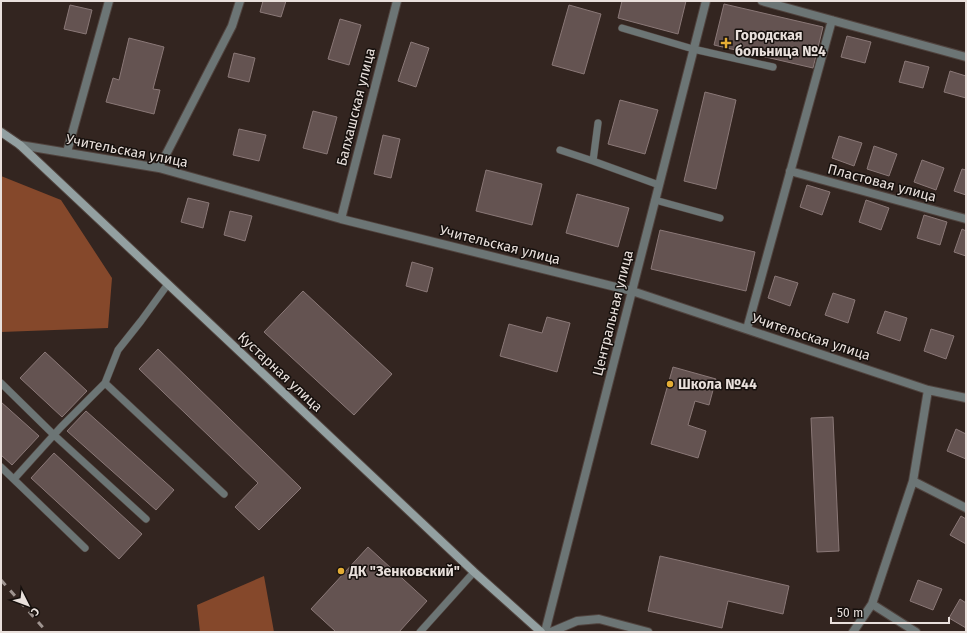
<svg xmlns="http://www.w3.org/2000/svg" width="967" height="633" viewBox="0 0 967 633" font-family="'Fira Sans',sans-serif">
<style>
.forest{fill:#85482b}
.building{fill:#645351;stroke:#8a7877}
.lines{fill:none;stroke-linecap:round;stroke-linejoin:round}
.service-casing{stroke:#50433e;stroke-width:8}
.minor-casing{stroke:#50433e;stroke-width:10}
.secondary-casing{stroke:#50433e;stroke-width:10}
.service{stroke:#6c7575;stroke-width:7}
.minor{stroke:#6c7575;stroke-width:8}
.secondary{stroke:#93a0a1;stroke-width:8}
.rail{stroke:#9e938f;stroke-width:3;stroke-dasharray:7 7;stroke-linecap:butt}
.poi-dot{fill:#e4ad35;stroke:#16100d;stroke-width:1.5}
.labels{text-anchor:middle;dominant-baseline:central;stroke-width:3;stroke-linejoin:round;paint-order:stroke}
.poi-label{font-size:14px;font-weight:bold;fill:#e9e0dc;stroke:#16100d;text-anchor:start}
.street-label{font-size:14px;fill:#e9e0dc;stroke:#16100d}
</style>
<rect width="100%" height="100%" fill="#332520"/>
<path class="forest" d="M1 176 61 200 112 278 108 328 1 332Z
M264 576 274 632H200L197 605Z"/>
<path class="building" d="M263 1H286L281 17 260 12Z
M622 1H686L678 34 618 18Z
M724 4 823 27 813 68 714 45Z
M70 5 92 10 86 34 64 29Z
M569 5 601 14 584 74 552 65Z
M340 19 361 25 349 65 328 59Z
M847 36 871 42 865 63 841 57Z
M129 38 164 47 153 89 160 90 154 114 106 102 113 78 119 80Z
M411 42 429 48 416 87 398 81Z
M234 53 255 58 249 82 228 77Z
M905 61 929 67 923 88 899 82Z
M950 71 966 76V98L944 92Z
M705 92 736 100 716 189 684 181Z
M620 100 658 110 645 154 608 144Z
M313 111 337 117 327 154 303 148Z
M239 129 266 135 259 161 233 155Z
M383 135 400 139 391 178 374 174Z
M839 136 862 143 854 166 832 158Z
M874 146 897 154 889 176 867 169Z
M922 160 944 168 936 190 914 182Z
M962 169 966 170V195L954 191Z
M486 170 542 184 532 225 476 211Z
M807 185 830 192 822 215 800 207Z
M577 194 629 208 618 247 566 233Z
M188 198 209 203 203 228 181 222Z
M866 200 889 208 881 230 859 222Z
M230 211 252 216 245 241 224 235Z
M924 215 947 222 940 245 917 238Z
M962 229 966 231V256L954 252Z
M660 230 755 252 746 291 651 269Z
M412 262 433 268 427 292 406 286Z
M775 276 798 283 790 306 768 298Z
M303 291 392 374 354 415 264 332Z
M833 293 855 300 848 323 825 315Z
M885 311 907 318 900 341 877 333Z
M547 317 570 323 557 372 500 356 509 324 542 333Z
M931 329 954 336 946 359 924 351Z
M158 349 301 488 259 530 235 507 258 483 139 369Z
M45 352 87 391 62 417 20 378Z
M673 367 716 379 709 405 695 401 688 425 706 431 698 458 651 444Z
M1 402 39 436 12 465 1 455Z
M86 411 174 490 156 510 67 431Z
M833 417 839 551 817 552 811 418Z
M956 429 966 434V459L947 451Z
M54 453 142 534 119 559 31 478Z
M961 516 966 519V544L950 535Z
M368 547 427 601 399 632H334L335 631 311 609Z
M660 556 789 586 783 614 728 601 722 628 648 611Z
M918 580 942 589 933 610 910 601Z
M960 599 966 603V628L949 618Z"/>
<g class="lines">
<g class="service-casing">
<path id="service" d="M622 28 693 49 773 67
M598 123 593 161 659 185
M560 150 593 161
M655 200 720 218
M168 284 141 321 118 350 105 383 224 494
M1 383 54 435 146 519
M1 467 85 548
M14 479 61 427 105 383
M420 632 474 572"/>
</g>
<g class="minor-casing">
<path id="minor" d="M762 1 966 57
M20 145 159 168 341 219 632 291 928 390 966 398
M67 152 109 1
M159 168 232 26 240 1
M790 171 966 219
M341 219 397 1
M747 329 832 20
M913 481 966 508
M872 604 916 632
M545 632 706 1
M551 632 577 621 599 619 648 632
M853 632 872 604 913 481 928 390"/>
</g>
<g class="secondary-casing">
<path id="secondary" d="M1 132 20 145 474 572 541 632"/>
</g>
<use href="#service" class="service"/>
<use href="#minor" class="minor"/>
<use href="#secondary" class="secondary"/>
<path class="rail" d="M1 580 47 632"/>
</g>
<g class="poi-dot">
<path d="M724 37h4v4h4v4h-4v4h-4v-4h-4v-4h4z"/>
<circle cx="670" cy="384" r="4"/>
<circle cx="341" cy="571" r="4"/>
</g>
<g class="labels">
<g class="poi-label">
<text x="735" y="35">Городская<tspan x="735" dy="16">больница №4</tspan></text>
<text x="678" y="384">Школа №44</text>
<text x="349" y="571">ДК "Зенковский"</text>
</g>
<g class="street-label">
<text transform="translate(356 107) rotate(-76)">Балхашская улица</text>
<text transform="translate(127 151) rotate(11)">Учительская улица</text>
<text transform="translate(882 183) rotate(15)">Пластовая улица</text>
<text transform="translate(500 245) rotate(14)">Учительская улица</text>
<text transform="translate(613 313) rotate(-76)">Центральная улица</text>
<text transform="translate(811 337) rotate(18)">Учительская улица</text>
<text transform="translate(280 372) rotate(43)">Кустарная улица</text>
</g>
</g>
<rect width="967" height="633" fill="none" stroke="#e9e0dc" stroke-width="4"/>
<g transform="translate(28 605) rotate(132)" stroke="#16100d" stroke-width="3" paint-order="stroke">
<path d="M0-3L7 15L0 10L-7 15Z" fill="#e9e0dc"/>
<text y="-6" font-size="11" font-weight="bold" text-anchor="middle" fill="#e9e0dc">С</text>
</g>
<path d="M831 617v6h118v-6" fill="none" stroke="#e9e0dc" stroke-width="2"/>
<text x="837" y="617" font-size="12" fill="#e9e0dc" stroke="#16100d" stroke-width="3" paint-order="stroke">50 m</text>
</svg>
